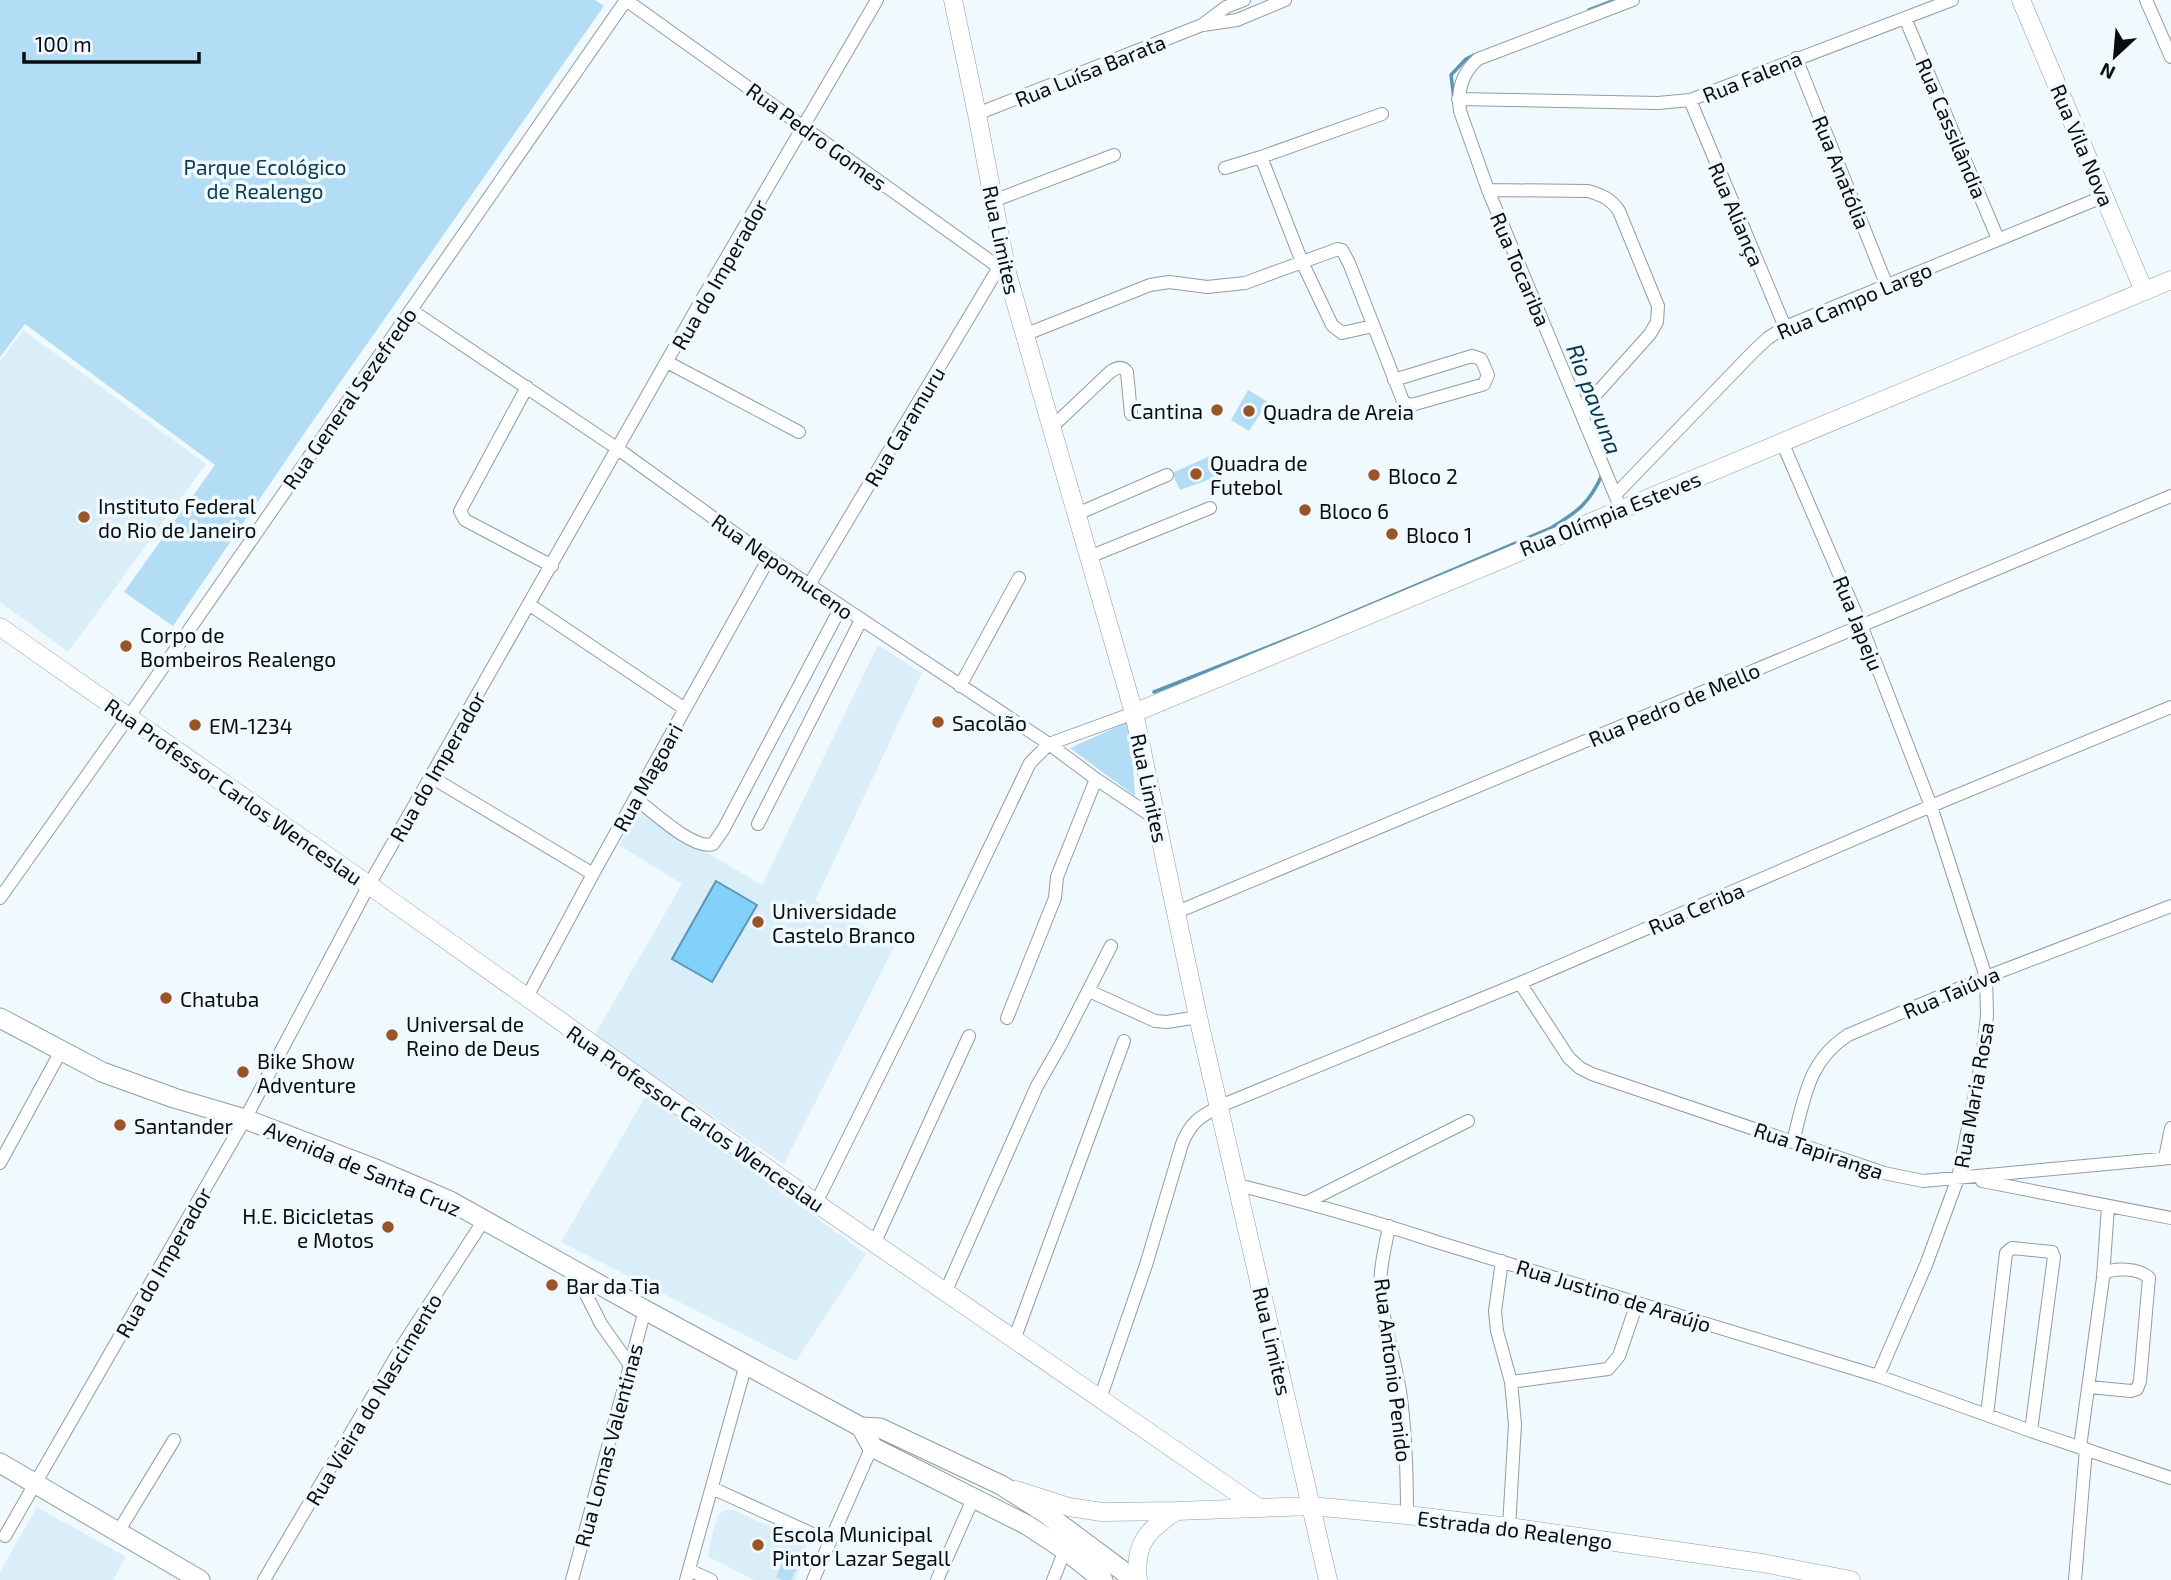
<svg xmlns="http://www.w3.org/2000/svg" width="2171" height="1580" viewBox="0 0 2171 1580" font-family="'Exo 2',sans-serif">
<style>
.built{fill:#daeefa}
.green{fill:#b2ddf5}
.water{fill:#81d1fb;stroke:#5d96b4;stroke-width:2}
.lines{fill:none;stroke-linecap:round;stroke-linejoin:round}
.stream{stroke:#5d96b4;stroke-width:3.5}
.street-casing{stroke:#919ca3;stroke-width:14}
.secondary-casing{stroke:#919ca3;stroke-width:19}
.primary-casing{stroke:#919ca3;stroke-width:21}
.street{stroke:#fff;stroke-width:12}
.secondary{stroke:#fff;stroke-width:18}
.primary{stroke:#fff;stroke-width:19}
.poi-dot{fill:#995527;stroke:#eff9fe;stroke-width:2.5}
.labels{text-anchor:middle;dominant-baseline:central;stroke-width:7;stroke-linejoin:round;paint-order:stroke}
.street-label{font-size:21px;fill:#090d10;stroke:#eff9fe}
.park-label{font-size:21px;fill:#0b3b4f;stroke:#eff9fe}
.poi-label{font-size:21px;fill:#090d10;stroke:#eff9fe;text-anchor:start}
.water-label{font-size:23px;font-style:italic;fill:#05374b;stroke:#eff9fe}
</style>
<rect width="100%" height="100%" fill="#eff9fe"/>
<path class="built" d="M23 330 206 464 68 652 0 602V362Z
M878 645 922 673 815 901 896 943 784 1164 594 1036 682 884 619 845 638 812 762 885Z
M647 1094 866 1254 796 1361 561 1242Z
M37 1507 126 1557 113 1580H0V1572Z
M725 1510H734L805 1543 807 1549 795 1580H754L709 1557 708 1553 717 1516Z"/>
<path class="green" d="M0 0H595L604 6 308 428 173 626 124 592 215 465 25 324 0 357Z
M1248 390 1268 402 1249 431 1231 420Z
M1210 456 1219 476 1180 490 1172 473Z
M1130 721 1135 796 1070 748Z
M789 1550 802 1557 791 1580H783L776 1577Z"/>
<path class="water" d="M716 881 757 905 712 982 672 959Z"/>
<g class="lines">
<path class="stream" d="M1589 10 1615 0
M1454 99 1451 75 1466 59 1474 55
M1154 692 1306 632 1551 528C1577 512 1589 504 1602 475"/>
<g class="street-casing">
<path id="street" d="M626 0 1007 273
M2146 0 2171 57
M1905 18 1998 239
M1203 25 1237 20 1285 0
M1796 58 1887 286
M1458 99 1658 103 1690 100 1952 0
M1690 100 1785 327
M977 114 1202 25 1226 7 1244 0
M1261 157 1302 262 1332 325 1342 333 1373 326
M1225 168 1261 157 1382 114
M1488 190 1588 191C1602 195 1611 199 1619 211L1658 306 1657 322 1650 334 1581 411
M993 201 1114 155
M411 310 618 449 769 558 1049 744 1096 779 1156 819
M1024 335 1150 285 1169 282 1207 287 1245 283 1338 249 1342 250 1349 263 1403 401 1408 405 1415 404 1478 386 1484 384 1488 375 1481 359 1472 356 1394 380
M667 362 799 432
M527 387 460 511 465 520 552 566
M1051 428 1110 372C1116 368 1122 365 1127 372L1131 414
M1782 442 1861 625 1931 806 1986 977 1987 1016 1982 1059 1958 1178 1926 1265 1878 1376
M1615 495 1753 352 1768 338 1785 327 2105 196
M1621 509 1488 190 1460 111C1457 91 1462 73 1478 59L1633 0
M1077 514 1167 475
M1089 557 1210 508
M809 585 999 267
M530 605 685 709
M960 686 1019 578
M431 777 593 874
M635 798C651 810 694 851 713 844L723 830 841 607
M758 824 861 620
M0 898 139 702 626 0
M1177 912 2171 496
M1520 983 1569 1058 1580 1068 1592 1074 1884 1173 1923 1181 2171 1158
M1089 991 1155 1021 1167 1022 1198 1017
M527 997 593 874 769 558
M1007 1018 1055 898 1057 877 1096 779
M1793 1141C1805 1098 1807 1062 1848 1035L1986 977 2171 906
M2165 1158 2171 1128
M0 1163 61 1051
M1982 1181 2171 1218
M1238 1185C1305 1202 1371 1220 1437 1242L1878 1376 2031 1431 2171 1478
M1307 1202 1468 1121
M816 1203 914 1005 1030 763 1049 744 1134 713
M1389 1226C1385 1249 1378 1273 1381 1296 1384 1328 1395 1359 1400 1391 1406 1433 1407 1473 1407 1515
M874 1244 969 1036
M1502 1261 1495 1311 1497 1331 1511 1382 1515 1424 1509 1527
M575 1272 601 1324 630 1365
M945 1293 1037 1086 1061 1044 1111 946
M1014 1340 1124 1041
M1511 1382 1608 1369 1619 1356 1637 1303
M2089 1387 2131 1391 2137 1389 2140 1381 2149 1278C2140 1268 2114 1267 2103 1274
M1100 1399 1146 1265 1182 1144C1191 1121 1200 1117 1220 1106L1520 983 1931 806 2171 707
M1987 1415 2006 1253 2012 1248 2052 1252 2054 1257 2031 1431
M2080 1447 2103 1278 2108 1206
M712 1488 830 1542
M118 1532 174 1440
M5 1536 245 1119 369 885 697 308 877 0
M689 1570 711 1580
M264 1580 404 1343 484 1220
M572 1580 645 1310
M686 1580 746 1364
M813 1580 874 1442
M937 1580 973 1499
M1053 1580 1065 1550
M2075 1580 2086 1449"/>
</g>
<g class="secondary-casing">
<path id="secondary" d="M953 0 977 114 1007 273 1134 713 1198 1017 1328 1580
M2021 0 2144 291
M0 627 369 885 816 1203 1259 1508
M1134 713 2171 280
M1016 1490 1069 1507 1102 1512 1176 1511 1311 1506 1407 1515 1509 1527 1762 1563 1851 1580
M1138 1580C1134 1543 1147 1531 1176 1511"/>
</g>
<g class="primary-casing">
<path id="primary" d="M0 1018 102 1072 174 1098 245 1119 373 1168 450 1201 645 1310 848 1420 861 1427 880 1428 1001 1485 1045 1513 1135 1580
M861 1427 872 1447 1027 1525 1065 1550 1103 1580
M0 1463 200 1580"/>
</g>
<use href="#street" class="street"/>
<use href="#secondary" class="secondary"/>
<use href="#primary" class="primary"/>
</g>
<g class="poi-dot">
<circle cx="1217" cy="410" r="7"/>
<circle cx="1249" cy="411" r="7"/>
<circle cx="1196" cy="474" r="7"/>
<circle cx="1374" cy="475" r="7"/>
<circle cx="1305" cy="510" r="7"/>
<circle cx="84" cy="517" r="7"/>
<circle cx="1392" cy="534" r="7"/>
<circle cx="126" cy="646" r="7"/>
<circle cx="938" cy="722" r="7"/>
<circle cx="195" cy="725" r="7"/>
<circle cx="758" cy="922" r="7"/>
<circle cx="166" cy="998" r="7"/>
<circle cx="392" cy="1035" r="7"/>
<circle cx="243" cy="1072" r="7"/>
<circle cx="120" cy="1125" r="7"/>
<circle cx="388" cy="1227" r="7"/>
<circle cx="552" cy="1285" r="7"/>
<circle cx="758" cy="1545" r="7"/>
</g>
<g class="labels">
<g class="street-label">
<text transform="translate(1090 70) rotate(-22)">Rua Luísa Barata</text>
<text transform="translate(1752 76) rotate(-22)">Rua Falena</text>
<text transform="translate(1952 128) rotate(67)">Rua Cassilândia</text>
<text transform="translate(817 136) rotate(36)">Rua Pedro Gomes</text>
<text transform="translate(2083 145) rotate(67)">Rua Vila Nova</text>
<text transform="translate(1842 172) rotate(68)">Rua Anatólia</text>
<text transform="translate(1737 214) rotate(67)">Rua Aliança</text>
<text transform="translate(1002 240) rotate(78)">Rua Limites</text>
<text transform="translate(1521 269) rotate(67)">Rua Tocariba</text>
<text transform="translate(719 274) rotate(-60)">Rua do Imperador</text>
<text transform="translate(1854 300) rotate(-23)">Rua Campo Largo</text>
<text transform="translate(349 398) rotate(-55)">Rua General Sezefredo</text>
<text transform="translate(904 426) rotate(-59)">Rua Caramuru</text>
<text transform="translate(1610 513) rotate(-22)">Rua Olímpia Esteves</text>
<text transform="translate(783 566) rotate(35)">Rua Nepomuceno</text>
<text transform="translate(1859 623) rotate(68)">Rua Japeju</text>
<text transform="translate(1674 704) rotate(-23)">Rua Pedro de Mello</text>
<text transform="translate(437 766) rotate(-60)">Rua do Imperador</text>
<text transform="translate(647 777) rotate(-61)">Rua Magoari</text>
<text transform="translate(1150 788) rotate(78)">Rua Limites</text>
<text transform="translate(234 791) rotate(35)">Rua Professor Carlos Wenceslau</text>
<text transform="translate(1696 908) rotate(-23)">Rua Ceriba</text>
<text transform="translate(1951 992) rotate(-23)">Rua Taiúva</text>
<text transform="translate(1973 1095) rotate(-80)">Rua Maria Rosa</text>
<text transform="translate(696 1118) rotate(35)">Rua Professor Carlos Wenceslau</text>
<text transform="translate(1819 1150) rotate(19)">Rua Tapiranga</text>
<text transform="translate(363 1168) rotate(23)">Avenida de Santa Cruz</text>
<text transform="translate(163 1262) rotate(-60)">Rua do Imperador</text>
<text transform="translate(1614 1295) rotate(17)">Rua Justino de Araújo</text>
<text transform="translate(1273 1341) rotate(77)">Rua Limites</text>
<text transform="translate(1394 1370) rotate(83)">Rua Antonio Penido</text>
<text transform="translate(373 1399) rotate(-59)">Rua Vieira do Nascimento</text>
<text transform="translate(608 1445) rotate(-75)">Rua Lomas Valentinas</text>
<text transform="translate(1515 1529) rotate(7)">Estrada do Realengo</text>
</g>
<g class="park-label">
<text x="265" y="166">Parque Ecológico<tspan x="265" dy="24">de Realengo</tspan></text>
</g>
<g class="poi-label">
<text x="1203" y="410" text-anchor="end">Cantina</text>
<text x="1263" y="411">Quadra de Areia</text>
<text x="1210" y="462">Quadra de<tspan x="1210" dy="24">Futebol</tspan></text>
<text x="1388" y="475">Bloco 2</text>
<text x="98" y="505">Instituto Federal<tspan x="98" dy="24">do Rio de Janeiro</tspan></text>
<text x="1319" y="510">Bloco 6</text>
<text x="1406" y="534">Bloco 1</text>
<text x="140" y="634">Corpo de<tspan x="140" dy="24">Bombeiros Realengo</tspan></text>
<text x="952" y="722">Sacolão</text>
<text x="209" y="725">EM-1234</text>
<text x="772" y="910">Universidade<tspan x="772" dy="24">Castelo Branco</tspan></text>
<text x="180" y="998">Chatuba</text>
<text x="406" y="1023">Universal de<tspan x="406" dy="24">Reino de Deus</tspan></text>
<text x="257" y="1060">Bike Show<tspan x="257" dy="24">Adventure</tspan></text>
<text x="134" y="1125">Santander</text>
<text x="374" y="1215" text-anchor="end">H.E. Bicicletas<tspan x="374" dy="24">e Motos</tspan></text>
<text x="566" y="1285">Bar da Tia</text>
<text x="772" y="1533">Escola Municipal<tspan x="772" dy="24">Pintor Lazar Segall</tspan></text>
</g>
<g class="water-label">
<text transform="translate(1595 399) rotate(69)">Rio pavuna</text>
</g>
</g>
<g transform="translate(2115 56) rotate(206)" stroke="#eff9fe" stroke-width="5" paint-order="stroke">
<path d="M0-5L12 26L0 18L-12 26Z" fill="#090d10"/>
<text y="-10" font-size="19" font-weight="bold" text-anchor="middle" fill="#090d10">N</text>
</g>
<path d="M24 52v10h175v-10" fill="none" stroke="#090d10" stroke-width="3.5"/>
<text x="35" y="52" font-size="21" fill="#090d10" stroke="#eff9fe" stroke-width="5" paint-order="stroke">100 m</text>
</svg>
